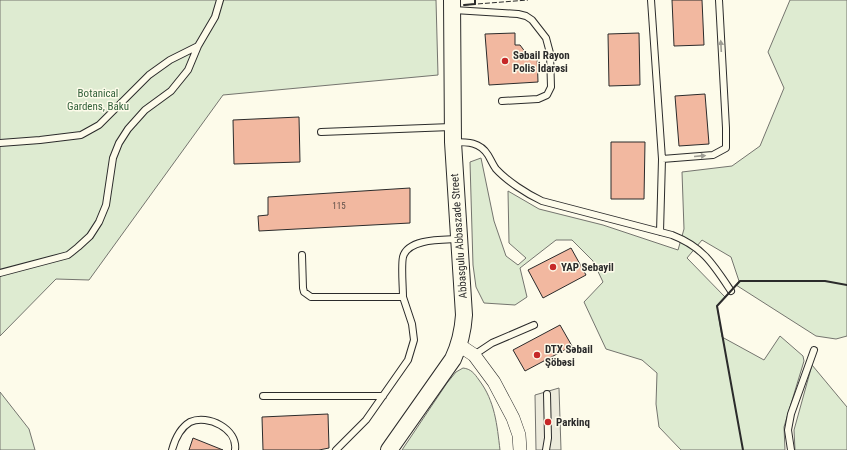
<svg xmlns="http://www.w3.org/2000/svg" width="847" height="450" viewBox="0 0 847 450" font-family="'Roboto Condensed',sans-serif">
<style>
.green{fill:#deebd1;stroke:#74746e}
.parking{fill:#eceadb;stroke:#74746e}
.building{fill:#f2b8a0;stroke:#2b2b2b}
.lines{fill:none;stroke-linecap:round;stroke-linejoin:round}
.service-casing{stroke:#2b2b2b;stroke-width:8}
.minor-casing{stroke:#2b2b2b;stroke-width:14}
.tertiary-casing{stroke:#2b2b2b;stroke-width:18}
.service{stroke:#fdfbea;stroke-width:6}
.minor{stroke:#fdfbea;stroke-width:13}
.tertiary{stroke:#fdfbea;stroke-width:16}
.fence{stroke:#2b2b2b;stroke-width:1;stroke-dasharray:5 2;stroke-linecap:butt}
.wall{stroke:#2b2b2b;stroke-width:2}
.oneway{fill:#9e9d94}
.poi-dot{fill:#c62828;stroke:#fdfbea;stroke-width:1.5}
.labels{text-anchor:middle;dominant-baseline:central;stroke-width:3;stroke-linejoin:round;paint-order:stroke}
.number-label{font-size:9px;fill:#5d4e48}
.poi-label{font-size:11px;font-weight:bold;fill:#2b2b2b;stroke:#fdfbea;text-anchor:start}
.park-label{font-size:11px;fill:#34623c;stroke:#fdfbea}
.street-label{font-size:11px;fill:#2b2b2b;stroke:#fdfbea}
</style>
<rect width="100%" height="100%" fill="#fdfbea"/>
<path class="green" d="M0 0H436L438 75 223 95 89 280 56 279 0 336Z
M790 0H847V336L836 339 816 336 736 285 739 281 731 257 702 240 687 258 725 297 717 306 722 337 764 360 780 336 803 356 804 361 784 427 785 450H681L659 427 656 404 657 373 642 360 606 349 584 302 603 282 593 261 572 240H556L520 268 527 297 515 305 484 303 476 287 473 265 470 162 481 158 494 221 506 256 518 265 526 258 509 243 508 191 539 209 603 225 678 250 684 229 682 172 732 166 760 146 784 88 768 52Z
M812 365 847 407V450H795L794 430Z
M463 368C471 369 474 373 479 380 495 401 497 425 500 450H402L447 383 456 372Z
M0 392 29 429 35 450H0Z"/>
<path class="parking" d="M559 388 561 450H536L535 395Z"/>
<path class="building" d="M672 0H702L704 45 674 46Z
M515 33V45H520L526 53H537L538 82 489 85 485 34Z
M639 33 640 85 609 86 608 34Z
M705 94 709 144 679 146 675 96Z
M299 117 300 162 234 164 233 120Z
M611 142H645L644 199H611Z
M410 188V223L259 231 258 216 268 215V197Z
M571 248 586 275 543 298 528 270Z
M560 325 572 346 525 371 513 350Z
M328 414 329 448 319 450H263L262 417Z
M193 438 223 450H189Z"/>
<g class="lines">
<g class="service-casing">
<path id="service" d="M651 0 662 159 660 232
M454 10 518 14 526 16 532 20 546 38 550 53 551 87 547 95 538 99 502 101
M321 132 451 127
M453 142C468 142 480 142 488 155 491 160 493 165 496 169 507 181 527 194 542 201L672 235C703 247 713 264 731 291
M0 143 40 140 81 135 99 125 149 75 170 60 198 46 215 17 220 0
M662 159 713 155 726 148V128L719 0
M302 255 303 288 304 292 311 297H403C403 287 401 266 403 257 408 238 444 240 459 239
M0 273 68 255 78 247 90 236 99 222 106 205 113 158 119 143 128 129 145 110 171 91 188 70 198 46
M474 355 492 343 534 325
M263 396H383
M172 450C175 439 180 428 190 422 208 414 238 429 235 450
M336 450 366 420 408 360 414 340 412 324 403 297
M546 450 548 438 547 394
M791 450 788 430 791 414 814 350"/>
</g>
<g class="minor-casing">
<path id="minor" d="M459 345 474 355 494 382 513 418 519 435 520 450"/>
</g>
<g class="tertiary-casing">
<path id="tertiary" d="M389 450 453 359C460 344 463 331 464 315L453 142 452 0"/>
</g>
<use href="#service" class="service"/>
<use href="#minor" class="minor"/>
<use href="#tertiary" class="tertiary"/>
<path class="fence" d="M464 5 528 0"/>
<path class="wall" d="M464 5 475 4V0
M743 450 717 306 740 281H825L847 285"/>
</g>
<defs><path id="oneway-solid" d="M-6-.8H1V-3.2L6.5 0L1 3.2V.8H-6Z"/></defs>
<g class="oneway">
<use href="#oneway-solid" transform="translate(721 46) rotate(-93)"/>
<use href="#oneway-solid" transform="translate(700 156) rotate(-5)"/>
</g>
<g class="poi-dot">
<circle cx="505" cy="61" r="4"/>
<circle cx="553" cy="267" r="4"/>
<circle cx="537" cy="355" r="4"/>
<circle cx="548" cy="422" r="4"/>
</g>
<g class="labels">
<g class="number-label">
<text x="339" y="206">115</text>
</g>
<g class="poi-label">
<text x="513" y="55">Səbail Rayon<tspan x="513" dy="13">Polis İdarəsi</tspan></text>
<text x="561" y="267">YAP Sebayil</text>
<text x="545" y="349">DTX Səbail<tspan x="545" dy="13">Şöbəsi</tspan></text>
<text x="556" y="422">Parkinq</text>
</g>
<g class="park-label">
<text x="98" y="93">Botanical<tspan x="98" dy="13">Gardens, Baku</tspan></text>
</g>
<g class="street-label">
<text transform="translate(459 236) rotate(-94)">Abbasgulu Abbaszade Street</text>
</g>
</g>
</svg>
